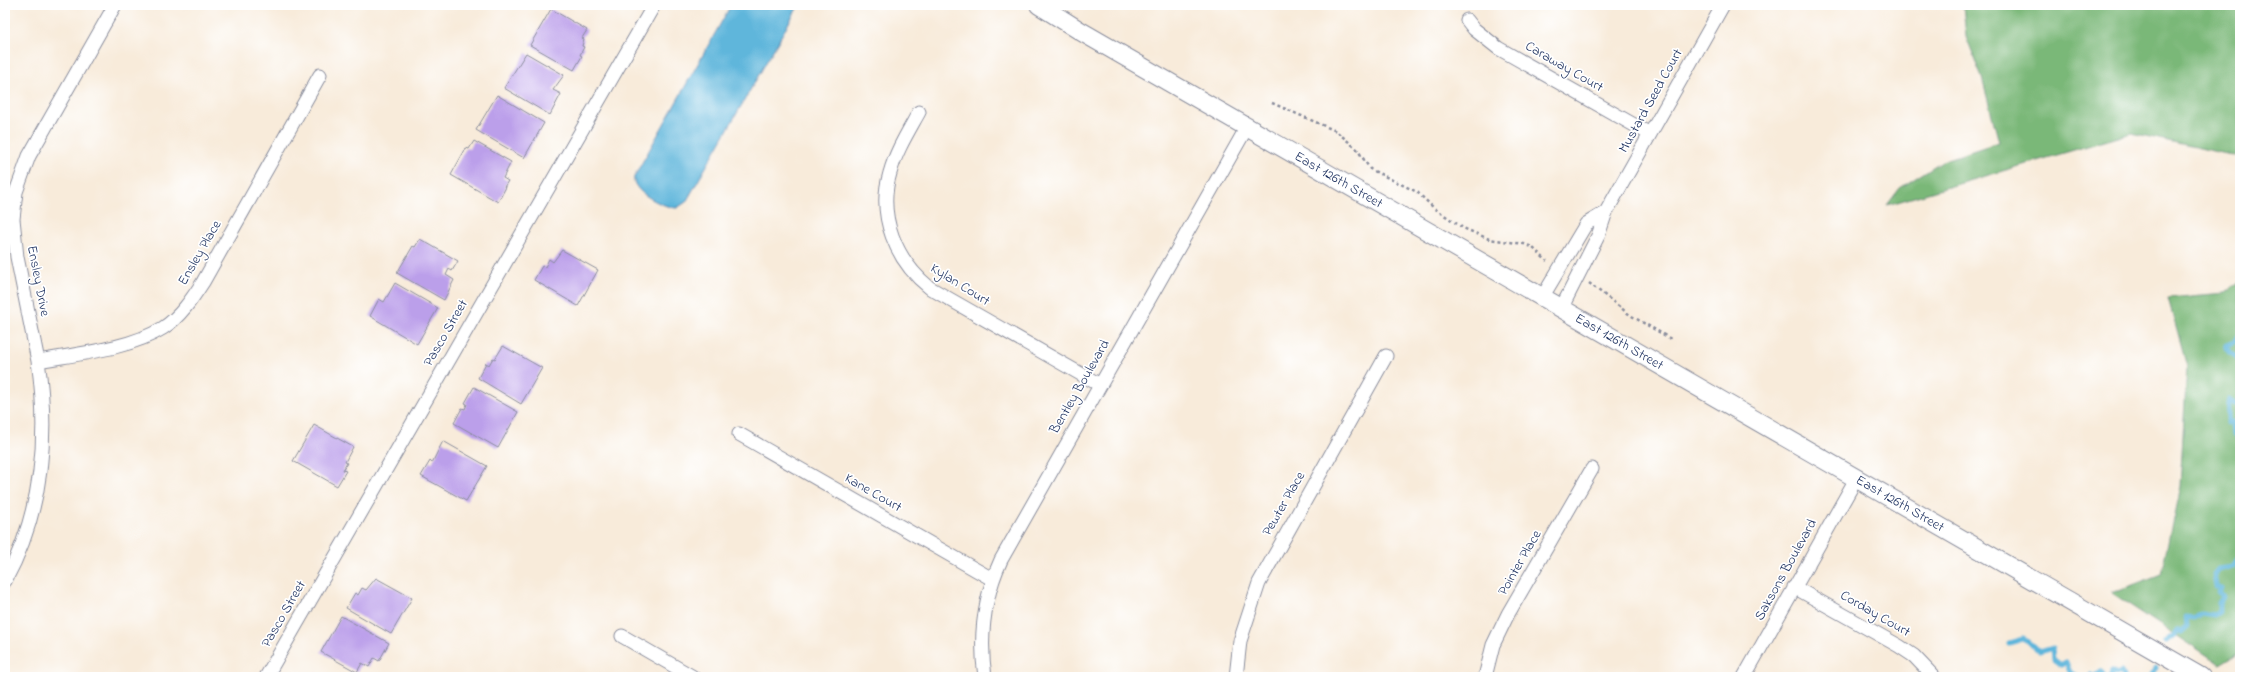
<svg xmlns="http://www.w3.org/2000/svg" width="2245" height="682" viewBox="0 0 2245 682" font-family="'Indie Flower',sans-serif">
<style>
.forest{fill:#7ab878;stroke:#4a746b}
.water{fill:#5eb6db;stroke:#3c729c}
.lines{fill:none;stroke-linecap:round;stroke-linejoin:round}
.stream{stroke:#5eb6db;stroke-width:5}
.building{fill:#bb9fea}
.minor-casing{stroke:#8a8d9c;stroke-width:15}
.secondary-casing{stroke:#8a8d9c;stroke-width:20}
.path{stroke:#8a8d9c;stroke-width:2.5;stroke-dasharray:3 3;stroke-linecap:butt}
.minor{stroke:#fff;stroke-width:13}
.secondary{stroke:#fff;stroke-width:18}
.labels{text-anchor:middle;dominant-baseline:central;stroke-width:3.5;stroke-linejoin:round;paint-order:stroke}
.street-label{font-size:14px;fill:#1b2f5e;stroke:#fff}
</style>
<rect width="100%" height="100%" fill="#fff"/>
<filter id="ink" filterUnits="userSpaceOnUse"><feTurbulence type="fractalNoise" baseFrequency=".025" numOctaves="2"/><feDisplacementMap in="SourceGraphic" scale="8" xChannelSelector="R" yChannelSelector="G"/><feConvolveMatrix kernelMatrix="1 2 1 2 8 2 1 2 1" color-interpolation-filters="sRGB"/></filter>
<filter id="wash" filterUnits="userSpaceOnUse"><feTurbulence type="fractalNoise" baseFrequency=".012" numOctaves="4" result="noise"/><feDisplacementMap in="SourceGraphic" scale="16" xChannelSelector="R" yChannelSelector="G"/><feGaussianBlur stdDeviation="0.9" result="paint"/><feColorMatrix in="noise" values="0 0 0 0 0 0 0 0 0 0 0 0 0 0 0 0 0 1.4 0 .05"/><feComposite in="paint" operator="in"/></filter>
<g filter="url(#wash)">
<rect width="100%" height="100%" fill="#f8ebda"/>
<path class="forest" d="M1963 5H2240V157L2132 133 1887 205 1900 188 1942 161 1999 142 1982 78 1966 37Z
M2240 281V653L2220 665 2112 593 2161 574 2180 487 2187 367 2168 298 2225 293Z"/>
<path class="water" d="M731 5H799L686 202 677 208C665 208 631 192 634 177Z"/>
<g class="lines">
<path class="stream" d="M2240 334 2235 342 2226 345 2229 352 2240 362
M2240 402 2235 404 2229 399C2226 406 2229 415 2228 423H2232L2233 435H2240
M2165 642 2174 635 2177 629 2180 632 2187 626 2186 617 2194 618 2201 613 2214 615 2219 612V603L2223 597 2219 593 2221 588 2216 586 2214 574 2218 569 2233 567 2240 557
M2009 643 2023 639 2029 642 2039 652 2052 648 2053 659 2061 665 2066 662 2070 672 2078 677
M2088 677 2091 674 2094 677
M2095 677 2101 672 2104 677
M2111 677 2112 671 2116 674 2121 672 2123 677
M2151 677 2155 668"/>
</g>
<g id="blocks">
<path class="building" d="M551 9 587 30 582 38 584 39 582 46 584 47 580 55 582 56 574 70 530 45Z
M526 53 564 75 553 90 561 94 550 115 504 88Z
M497 95 544 123 524 158 476 130Z
M474 141 511 162 503 178 508 181 504 187H506L498 202 451 175 466 148 469 149Z
M420 239 458 261 452 271 449 269 446 275 454 280 444 300 397 273 413 246 415 247Z
M562 250 598 270 578 306 534 280 542 266 545 267 549 259 553 262Z
M395 283 438 308 417 344 370 316 379 299 384 302Z
M503 346 542 368 521 404 478 378 486 363 489 365 493 358 495 359Z
M474 387 518 412 498 448 454 423 462 408 465 409 467 404 465 403Z
M314 425 353 447 345 462 347 463 343 470 346 471 337 486 293 461Z
M443 441 487 466 466 501 421 476 430 461 432 463Z
M376 578 412 598 391 634 346 608 355 593 358 595 362 588 366 590Z
M341 616 389 643 379 661 374 658 369 667 362 663 357 672 321 652Z
M315 673 322 677H313Z"/>
</g>
</g>
<g filter="url(#ink)">
<use href="#blocks" fill-opacity="0" stroke="#8a8d9c" stroke-width="1"/>
<g class="lines">
<g class="minor-casing">
<path id="minor" d="M1467 20 1474 29 1498 48 1650 134
M919 112C908 132 896 151 890 173 877 216 896 261 930 288L1100 385
M1606 212 1723 5
M1543 296 1586 224 1606 212 1598 236 1562 307
M38 361C76 354 130 349 163 328 180 317 192 299 203 282L320 75
M739 434 992 579
M5 581C42 513 49 436 38 361L17 257 13 219 16 192 29 156 115 5
M1794 587 1899 646 1914 656 1934 677
M622 636 693 677
M266 677 654 5
M985 677C979 636 984 597 1001 560L1247 127
M1236 677 1240 641 1259 583 1386 356
M1485 677 1493 645 1508 614 1592 469
M1744 677 1856 479"/>
</g>
<g class="secondary-casing">
<g id="secondary">
<path id="s1" d="M1039 5 1082 32 2201 677"/>
</g>
</g>
<path class="path" d="M1272 103 1336 131 1357 149 1370 169 1417 192 1434 208 1463 228 1489 239 1524 244 1532 247 1547 261
M1589 283 1630 315 1671 339"/>
<use href="#minor" class="minor"/>
<use href="#secondary" class="secondary"/>
</g>
</g>
<g class="labels">
<g class="street-label">
<text transform="translate(1564 67) rotate(30)">Caraway Court</text>
<text transform="translate(1651 101) rotate(-61)">Mustard Seed Court</text>
<text stroke="none"><textPath href="#s1" startOffset="347">East 126th Street</textPath></text>
<text transform="translate(200 253) rotate(-60)">Ensley Place</text>
<text transform="translate(38 281) rotate(79)">Ensley Drive</text>
<text transform="translate(960 285) rotate(32)">Kylan Court</text>
<text transform="translate(446 333) rotate(-60)">Pasco Street</text>
<text stroke="none"><textPath href="#s1" startOffset="671">East 126th Street</textPath></text>
<text transform="translate(1080 387) rotate(-60)">Bentley Boulevard</text>
<text transform="translate(873 493) rotate(30)">Kane Court</text>
<text transform="translate(1284 504) rotate(-60)">Pewter Place</text>
<text stroke="none"><textPath href="#s1" startOffset="995">East 126th Street</textPath></text>
<text transform="translate(1520 563) rotate(-60)">Pointer Place</text>
<text transform="translate(1786 570) rotate(-61)">Saksons Boulevard</text>
<text transform="translate(284 614) rotate(-60)">Pasco Street</text>
<text transform="translate(1875 614) rotate(30)">Corday Court</text>
</g>
</g>
<rect width="2245" height="682" fill="none" stroke="#fff" stroke-width="20"/>
</svg>
